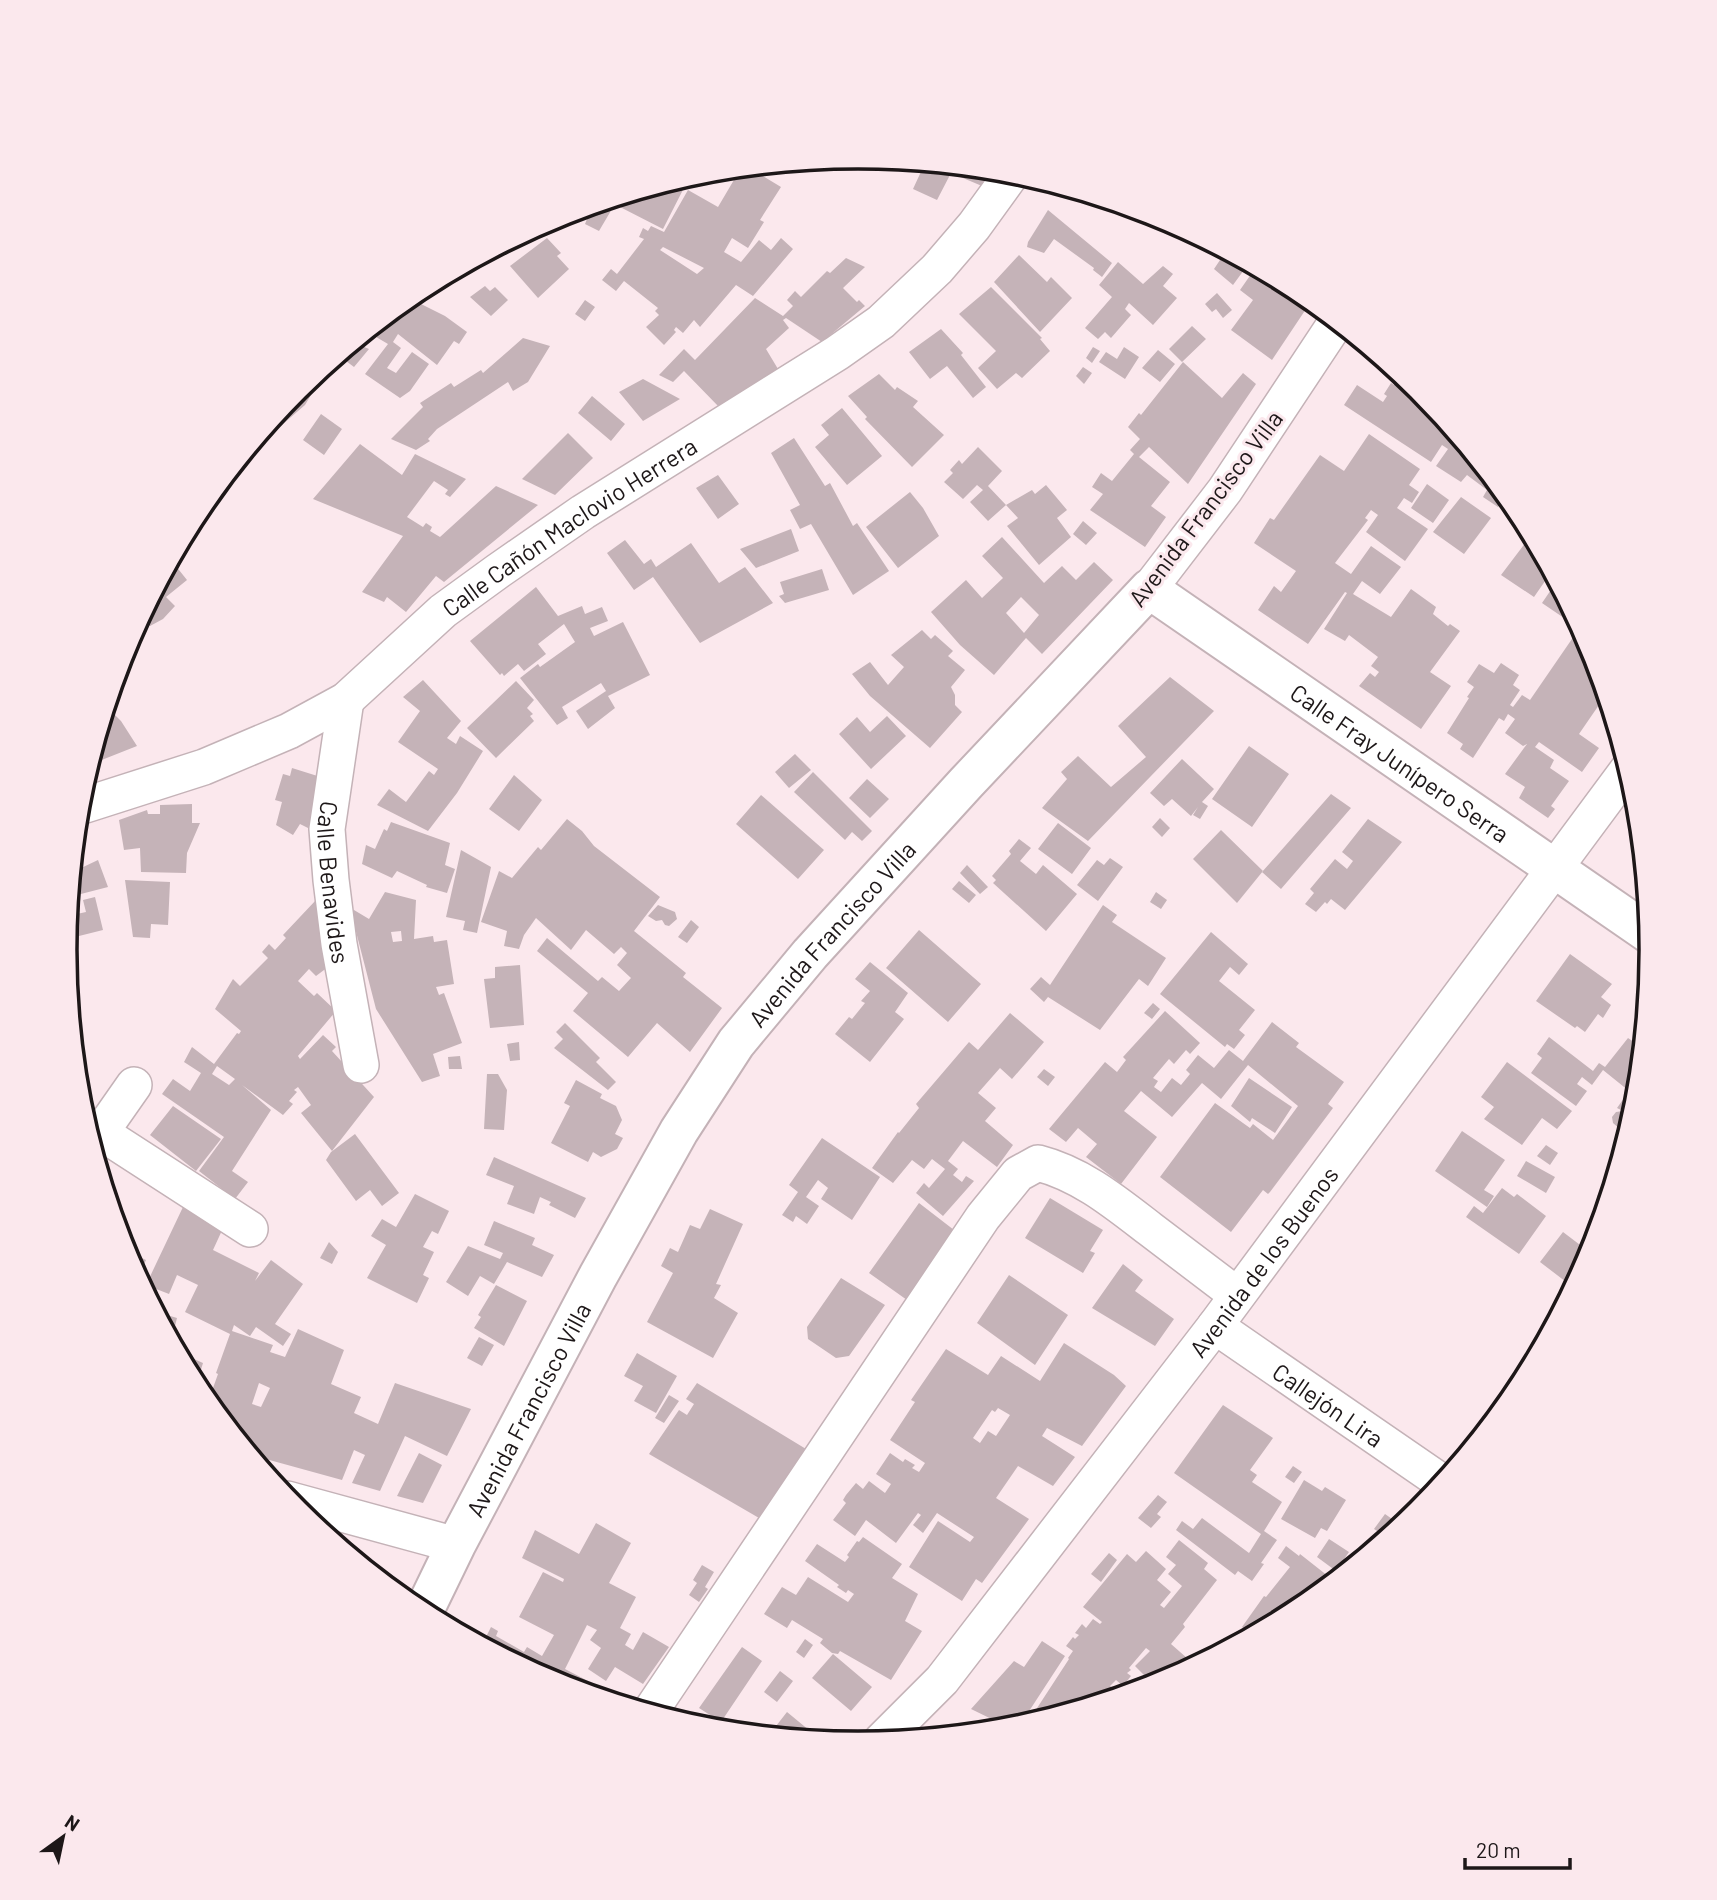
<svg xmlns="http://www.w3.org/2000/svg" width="1717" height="1900" viewBox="0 0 1717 1900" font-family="Barlow,sans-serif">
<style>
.building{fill:#c5b3b8;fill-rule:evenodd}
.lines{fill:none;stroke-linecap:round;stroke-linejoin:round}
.street-casing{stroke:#c4b2b7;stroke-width:38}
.secondary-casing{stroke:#c4b2b7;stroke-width:42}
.street{stroke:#fff;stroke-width:35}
.secondary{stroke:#fff;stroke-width:38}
.labels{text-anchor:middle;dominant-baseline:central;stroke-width:6;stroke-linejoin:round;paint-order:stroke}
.street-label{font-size:24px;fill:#1d1718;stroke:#fbe8ed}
.rim{fill:none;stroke:#1d1718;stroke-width:3.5}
</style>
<rect width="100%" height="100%" fill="#fbe8ed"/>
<path class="building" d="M925 163 931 165 993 170 982 186 951 173 937 200 913 189Z
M748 167 781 187 760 220 764 222 748 248 732 238 724 252 741 262 759 240 771 250 781 238 793 249 753 296 736 285 700 327 694 320 683 333 676 327 674 330 676 332 664 345 646 327 659 315 655 311 658 308 624 281 616 291 602 280 611 269 617 274 644 239 639 237 643 228 648 231 651 226 664 232 688 190 718 207 741 168ZM663 247 665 248 704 268 697 274 660 250Z
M715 170 707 184 695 177 698 173Z
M690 176 663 229 620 207 627 195Z
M619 197 599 231 585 224 587 219 572 212Z
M1048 210 1112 263 1102 277 1093 270 1094 268 1054 239 1044 253 1027 247 1028 242Z
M544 222 539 235 529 231Z
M522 234 509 250 505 246 497 255 492 250Z
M547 238 561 253 557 256 569 269 538 298 510 266Z
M1226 251 1249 263 1233 285 1214 269Z
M1019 255 1047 282 1051 277 1072 298 1040 332 994 282Z
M846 258 865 267 843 288 857 302 859 300 865 306 822 342 786 318 783 320 789 328 766 349 778 369 718 406 684 371 673 382 659 375 684 349 695 360 755 298 783 316 793 306 787 300 795 291 801 297 827 271 830 273Z
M1118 262 1143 284 1163 266 1173 274 1163 286 1177 298 1153 325 1129 303 1125 309 1131 315 1111 338 1105 332 1098 339 1085 328 1112 297 1099 285Z
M1256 267 1300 290 1312 300 1272 360 1231 330 1253 300 1240 290Z
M485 286 490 291 495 287 508 300 491 316 470 297Z
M991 287 1042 338 1040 339 1050 351 1022 378 1016 373 997 389 978 368 996 351 959 314Z
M1217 293 1232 310 1223 318 1216 309 1212 312 1205 304Z
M585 300 595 307 585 321 575 314Z
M404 301 417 302 445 316 467 332 459 344 454 341 437 365 398 334 393 342 401 348 387 368 396 373 412 352 429 364 410 391 400 398 365 374 388 344 371 334 373 326Z
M1192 326 1206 339 1182 362 1169 349Z
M370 329 362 346 369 349 354 367 338 355Z
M941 329 963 353 961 355 986 387 973 398 947 366 930 379 909 352Z
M523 338 550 346 528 382 513 391 508 382 437 429 428 439 430 441 416 450 391 439 423 407 420 403 451 383 454 387 481 370 483 373Z
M1093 347 1100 351 1092 363 1086 358Z
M1124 347 1139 357 1125 379 1099 362 1106 352 1117 359Z
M1158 350 1175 364 1160 382 1142 368Z
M1183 362 1222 398 1243 373 1256 384 1188 484 1149 447 1139 457 1170 482 1151 506 1166 517 1145 547 1090 510 1103 494 1092 487 1101 473 1112 481 1134 454 1130 450 1140 439 1128 427 1139 413 1141 415Z
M1391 365 1408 379 1405 382 1429 400 1507 495 1498 507 1483 497 1487 490 1467 475 1461 482 1436 466 1448 449 1442 445 1431 462 1344 405 1357 385 1383 402 1387 396 1384 394 1391 383 1394 385 1399 378 1387 370Z
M1083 367 1092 373 1084 384 1076 376Z
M879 374 895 390 897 387 918 401 913 407 944 435 912 467 865 419 867 417 848 396Z
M643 379 680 399 643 421 619 392Z
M301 386 311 395 305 405 269 436 263 430Z
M592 396 625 424 611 441 578 413Z
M842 408 882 456 847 485 815 447 829 435 821 425Z
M321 414 342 429 324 455 303 440Z
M568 433 593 458 555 495 522 479Z
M1369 434 1420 469 1409 485 1419 492 1412 503 1404 498 1397 508 1428 529 1405 561 1366 532 1378 515 1371 510 1365 518 1368 520 1335 563 1351 574 1371 546 1401 567 1380 594 1362 581 1353 594 1391 617 1411 589 1436 607 1433 614 1448 626 1450 624 1460 631 1430 672 1451 686 1421 729 1359 686 1370 673 1375 677 1379 672 1371 666 1378 657 1349 635 1345 641 1324 629 1347 593 1345 592 1308 644 1258 610 1274 586 1281 592 1296 571 1254 543 1270 518 1274 520 1320 455 1344 471Z
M794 438 825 486 830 483 853 526 857 523 889 571 853 595 811 524 800 529 790 510 800 505 771 453Z
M360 444 402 475 415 454 466 479 450 497 445 494 448 490 434 481 407 517 423 527 426 523 432 527 430 531 440 537 496 486 538 505 444 582 436 576 406 612 387 597 384 602 362 592 403 536 313 499Z
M978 447 1002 471 988 486 1006 505 988 521 970 502 983 490 977 485 963 499 944 482 953 473 950 470 959 460 962 464Z
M718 475 739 504 718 519 696 488Z
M1427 484 1449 500 1433 523 1411 508Z
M1046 485 1067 510 1057 518 1071 537 1039 565 1007 526 1018 518 1006 505 1032 490 1035 494Z
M910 492 923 508 939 536 898 568 866 527Z
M1461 497 1491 518 1464 554 1433 532Z
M1083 521 1097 533 1086 545 1073 534Z
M791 529 799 551 756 568 740 549Z
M1532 534 1552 571 1534 597 1501 575Z
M1002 537 1044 583 1062 566 1076 580 1094 562 1113 580 1042 654 1026 638 994 675 960 645 931 612 966 580 982 598 1003 578 982 556ZM1021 597 1039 615 1024 633 1006 613Z
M625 540 644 564 651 559 656 567 691 543 719 583 745 567 773 603 700 643 653 577 634 590 607 553Z
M171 560 187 580 166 597 175 606 163 619 150 626 141 617Z
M822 569 829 590 785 603 779 596 784 594 780 582Z
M1557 581 1577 619 1583 631 1542 603Z
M536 587 558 616 582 606 585 614 602 607 608 621 590 628 594 636 623 622 650 675 608 696 615 708 588 729 576 711 606 691 601 683 562 707 568 718 557 725 520 678 538 664 540 667 575 642 564 624 538 644 546 654 524 671 518 664 504 676 502 673 500 675 470 641Z
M922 630 931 639 935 635 953 651 948 656 965 670 951 687 955 695V705L962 712 930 748 870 696 852 674 870 662 888 685 904 667 891 655Z
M1574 636 1593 649 1594 655 1592 658 1596 661 1609 702 1606 706 1601 702 1579 734 1599 748 1582 772 1539 742 1535 747 1554 760 1550 768 1569 781 1551 806 1555 809 1548 818 1519 798 1525 787 1505 774 1527 744 1523 746 1505 733 1515 719 1508 714 1504 721 1499 718 1473 758 1460 749 1463 744 1447 733 1469 698 1467 697 1474 687 1467 682 1479 664 1494 673 1501 663 1519 675 1513 685 1520 690 1510 705 1513 707 1522 695 1530 700Z
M1170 677 1214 711 1088 841 1042 808 1067 779 1061 772 1078 756 1111 787 1146 757 1118 726Z
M423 680 461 721 447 738 456 744 460 736 483 751 457 793 428 831 377 805 389 789 406 802 429 771 434 775 438 769 398 742 420 711 403 697Z
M516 681 534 700 527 708 533 714 530 716 534 721 496 758 467 728Z
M107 707 121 721 137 746 89 765Z
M887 716 906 736 871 769 839 734 857 717 870 732Z
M1249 746 1289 774 1252 827 1212 799Z
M795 754 811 770 789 788 775 772Z
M1182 759 1214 789 1202 802 1208 806 1200 819 1193 815 1198 807 1191 816 1172 799 1164 806 1150 793Z
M292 768 327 779 312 830 300 824 293 835 276 825 282 802 275 800 283 774 290 776Z
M813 772 872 831 862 841 852 832 845 840 794 792Z
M514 775 542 800 519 831 489 809Z
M867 779 889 799 870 818 849 798Z
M1331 794 1351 808 1281 889 1262 872Z
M761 795 824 850 798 879 736 824Z
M192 804V823H200L187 853 186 873 141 872 140 848 124 850 119 820 147 810 148 814H160V805Z
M1160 818 1170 828 1162 837 1152 827Z
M567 819 582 831 594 846 660 897 634 931 686 973 683 977 722 1008 690 1052 657 1023 628 1057 573 1011 588 993 537 951 547 938 598 981 602 977 619 991 631 978 617 965 627 953 621 947 614 954 586 930 571 950 536 918 524 935 519 949 504 946 507 931 481 922 499 871 512 878 538 847 541 850Z
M1368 819 1402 842 1345 910 1331 899 1327 904 1325 902 1316 912 1305 904 1314 893 1310 889 1335 859 1347 869 1353 861 1342 852Z
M391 822 450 843 445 865 455 869 447 893 426 887 427 885 397 871 392 878 362 864 366 845 375 849 384 829 387 831Z
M1058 823 1091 848 1072 874 1038 849Z
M1221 830 1263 871 1237 903 1193 859Z
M1019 839 1031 848 1020 861 1036 874 1043 865 1077 894 1046 931 993 883 996 880 992 876 1011 854 1009 851Z
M461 850 491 867 477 933 463 930 465 921 446 917Z
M1110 858 1123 867 1098 901 1077 885 1097 860 1104 865Z
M74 859 79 869 98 860 108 887 77 895 70 900Z
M967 865 988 887 980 894 960 873Z
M125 880 170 882 168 925 151 924 150 938 133 937Z
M959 881 976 895 969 903 952 889Z
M385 892 416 900 414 939 433 936 434 942 447 940 454 984 436 987 439 995 444 993 462 1043 433 1054 440 1076 422 1082 376 1009 353 920 354 910 369 919ZM401 931 402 941 393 942 391 932Z
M1156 892 1167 900 1161 909 1150 902Z
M95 897 103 930 71 938 73 947 65 950 68 916 86 912 83 900Z
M316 900 336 961 316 976 309 969 298 981 314 996 317 993 336 1011 298 1056 300 1059 323 1035 336 1047 332 1051 374 1097 332 1151 301 1113 311 1105 298 1087 294 1090 297 1092 289 1101 293 1104 283 1115 242 1085 271 1110 232 1171 248 1182 235 1199 199 1171 224 1137 162 1094 173 1079 190 1091 201 1073 184 1062 192 1047 214 1064 237 1033 239 1034 241 1031 215 1009 233 979 240 986 268 958 262 952 269 944 275 950 286 938 283 935ZM217 1066 235 1079 229 1085 212 1074Z
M658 905 675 912 677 919 669 926 665 925 662 920 656 921 648 916Z
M1103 905 1117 915 1112 922 1166 958 1148 986 1139 979 1100 1030 1048 997 1044 1002 1030 989 1041 977 1050 985Z
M691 920 699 927 687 943 678 937Z
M919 930 981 984 948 1022 886 968Z
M1211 932 1248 964 1239 975 1230 967 1219 981 1255 1010 1239 1030 1245 1035 1234 1049 1227 1044 1225 1047 1160 994Z
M1570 954 1612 984 1601 997 1611 1005 1603 1018 1598 1014 1585 1032 1577 1026 1575 1028 1536 1001Z
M870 962 908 993 895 1012 904 1019 870 1062 835 1034 849 1017 852 1019 865 1003 861 1001 870 991 855 979Z
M520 965 524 1025 490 1028 484 979 495 978V967Z
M1153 1003 1160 1009 1152 1019 1144 1013Z
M1165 1011 1200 1043 1190 1054 1186 1050 1174 1064 1169 1059 1153 1078 1158 1081 1154 1087 1161 1092 1172 1078 1181 1085 1190 1074 1186 1070 1198 1055 1214 1068 1229 1050 1243 1061 1272 1022 1299 1043 1296 1047 1344 1082 1328 1104 1333 1108 1270 1192 1268 1194 1263 1190 1231 1232 1160 1177 1215 1103 1250 1128 1253 1124 1273 1140 1298 1106 1248 1065 1221 1099 1202 1083 1172 1117 1141 1091 1124 1111 1157 1137 1121 1184 1086 1157 1097 1144 1078 1128 1066 1142 1049 1129 1105 1062 1117 1072 1126 1060 1123 1057Z
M1010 1013 1044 1042 1012 1079 1000 1068 978 1093 996 1108 985 1121 1013 1145 997 1167 963 1141 948 1161 958 1169 953 1175 962 1182 966 1176 974 1181 943 1216 916 1193 924 1183 929 1188 945 1169 932 1159 924 1169 912 1160 893 1183 872 1168 898 1132 899 1133 919 1108 916 1104 969 1042 978 1050Z
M565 1023 600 1058 596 1062 616 1082 608 1090 554 1048 563 1039 556 1032Z
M1549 1037 1593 1071 1599 1063 1605 1067 1628 1038 1643 1048 1637 1105 1625 1145 1619 1139 1621 1130 1613 1123 1612 1117 1616 1112 1623 1111 1617 1108 1629 1091 1603 1070 1592 1085 1582 1077 1577 1084 1587 1091 1576 1106 1531 1073 1542 1058 1537 1054Z
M519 1042 520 1060 510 1061 507 1044Z
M460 1056 462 1069H449L448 1057Z
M1507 1062 1572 1111 1557 1129 1542 1118 1522 1145 1484 1119 1494 1107 1481 1097Z
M1044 1069 1055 1077 1048 1086 1037 1077Z
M487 1074H498L507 1090 504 1130 484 1129Z
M1249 1078 1292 1107 1275 1133 1252 1118 1250 1122 1231 1106Z
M576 1080 602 1094 600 1098 616 1106 622 1120 615 1134 623 1138 617 1149 601 1157 593 1152 588 1162 551 1143 570 1106 564 1103Z
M173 1106 221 1139 196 1171 150 1135Z
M1462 1131 1505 1160 1484 1190 1494 1196 1487 1207 1435 1171Z
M355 1134 399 1193 382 1206 370 1190 356 1201 326 1160 331 1152Z
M822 1138 880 1177 852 1220 821 1199 828 1188 818 1180 806 1197 819 1206 807 1224 796 1216 793 1222 782 1215 798 1192 789 1185Z
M1546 1145 1558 1153 1550 1165 1537 1156Z
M494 1157 586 1198 575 1218 549 1205 551 1202 540 1197 534 1214 507 1204 514 1186 486 1175Z
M1526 1161 1555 1177 1546 1193 1517 1176Z
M1502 1188 1514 1197 1517 1194 1546 1216 1519 1254 1466 1217 1474 1206 1483 1213Z
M1611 1189 1607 1203 1597 1196 1603 1191Z
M415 1194 449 1211 438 1234 432 1231 423 1247 434 1252 423 1275 429 1278 417 1303 367 1278 386 1245 371 1236 382 1219 396 1227Z
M1050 1198 1103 1230 1090 1251 1095 1253 1083 1273 1025 1238Z
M919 1203 954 1230 907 1300 869 1273Z
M183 1207 224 1226 213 1250 259 1273 255 1281 271 1260 303 1284 275 1324 291 1334 283 1346 256 1327 250 1336 234 1325 232 1331 273 1345 270 1352 285 1357 298 1329 344 1350 331 1384 361 1397 354 1413 378 1424 395 1383 471 1409 447 1456 405 1436 380 1491 352 1483 365 1455 354 1450 342 1480 251 1455 208 1402 218 1374 216 1373 230 1334 185 1312 198 1285 177 1275 169 1294 146 1285ZM259 1383 270 1388 261 1407 252 1404Z
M710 1209 743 1224 716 1284 721 1285 714 1298 738 1313 713 1358 647 1322 673 1273 661 1266 670 1248 678 1252 690 1225 700 1229Z
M494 1221 535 1238 532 1245 554 1255 542 1277 507 1262 494 1284 480 1276 468 1296 446 1282 468 1246 500 1259 503 1253 484 1245Z
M1563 1232 1592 1254 1574 1288 1540 1262Z
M329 1242 338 1252 332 1264 320 1258Z
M124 1250 146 1260 138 1278 125 1253Z
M1123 1264 1143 1280 1135 1291 1174 1319 1155 1346 1092 1308Z
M1009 1275 1068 1315 1035 1365 977 1323Z
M841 1278 885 1305 849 1356 836 1358 808 1339 807 1327Z
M496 1285 527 1301 504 1346 474 1328 481 1317 478 1315Z
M167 1315 177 1318 174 1330 164 1326Z
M479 1337 494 1345 482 1366 467 1358Z
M1064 1343 1114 1375 1126 1386 1082 1446 1047 1428 1042 1436 1075 1457 1053 1486 1018 1466 996 1498 1029 1519 982 1583 976 1579 962 1601 909 1567 938 1521 970 1542 974 1537 937 1513 923 1533 913 1525 921 1515 918 1513 896 1543 866 1520 855 1536 833 1520 846 1503 843 1500 846 1495 856 1483 863 1489 869 1481 885 1493 891 1484 876 1474 890 1453 903 1462 905 1459 915 1465 912 1468 919 1472 925 1463 890 1440 915 1402 911 1400 946 1349 988 1375 1001 1356 1040 1381ZM998 1408 1010 1415 996 1436 988 1431 980 1443 973 1438 992 1410 995 1412Z
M178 1352 203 1363 196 1386 192 1380Z
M637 1353 677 1376 656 1413 634 1401 643 1386 624 1376Z
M697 1383 806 1449 759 1518 649 1454 679 1410 687 1415 694 1404 686 1399Z
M669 1395 679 1401 664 1423 655 1418Z
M1223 1405 1273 1438 1250 1470 1257 1475 1252 1482 1282 1502 1264 1531 1277 1540 1261 1563 1264 1564 1252 1581 1238 1571 1235 1575 1176 1530 1182 1521 1193 1529 1202 1518 1249 1553 1261 1534 1174 1473Z
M419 1453 442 1465 423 1503 397 1496Z
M1293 1466 1302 1472 1294 1483 1285 1477Z
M1304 1480 1322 1491 1325 1487 1346 1500 1327 1531 1321 1528 1315 1538 1281 1519Z
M1158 1495 1167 1502 1157 1514 1161 1517 1151 1528 1138 1518Z
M1385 1514 1395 1521 1385 1536 1374 1529Z
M596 1523 631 1543 609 1583 636 1597 620 1628 631 1634 625 1645 633 1650 643 1632 669 1647 643 1684 615 1667 606 1681 588 1669 601 1648 590 1640 597 1630 587 1625 565 1669 588 1681 582 1692 554 1683 482 1645 491 1627 498 1631 496 1636 524 1652 527 1647 542 1656 554 1635 519 1617 543 1572 563 1582 564 1579 522 1558 535 1530 579 1554Z
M863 1537 902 1564 892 1578 918 1594 905 1621 922 1631 891 1680 840 1651 838 1654 832 1653 820 1643 823 1639 792 1620 787 1628 764 1614 782 1587 796 1595 808 1577 848 1602 854 1594 848 1590 846 1593 837 1587 839 1585 805 1561 817 1544 845 1562 849 1557 847 1555 857 1541 859 1542Z
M1329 1539 1349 1552 1336 1571 1317 1557Z
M1179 1540 1208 1563 1204 1569 1217 1580 1183 1624 1185 1627 1171 1644 1196 1666 1162 1683 1026 1725 1069 1659 1068 1658 1073 1651 1066 1646 1073 1637 1075 1639 1079 1635 1075 1633 1082 1624 1086 1628 1093 1619 1100 1624 1102 1622 1083 1607 1127 1554 1136 1562 1146 1551 1166 1569 1157 1580 1171 1592 1160 1605 1164 1608 1182 1586 1168 1574 1176 1565 1166 1557ZM1146 1648 1150 1651 1135 1666 1145 1676 1122 1695 1110 1686 1116 1680 1123 1686 1131 1676 1127 1673 1131 1670 1129 1668Z
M1286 1546 1299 1556 1300 1554 1333 1580 1299 1610 1252 1635 1242 1627 1264 1596 1266 1597 1290 1567 1278 1558Z
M1360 1548 1368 1554 1343 1574H1342Z
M1109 1553 1117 1560 1101 1582 1091 1574Z
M702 1565 714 1572 705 1587 708 1589 699 1602 689 1595 697 1583 693 1580Z
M805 1639 813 1645 804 1658 796 1652Z
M1042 1641 1065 1656 1020 1725 1013 1720 1008 1727 971 1709 1014 1661 1024 1667Z
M742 1647 762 1661 721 1722 699 1708Z
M833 1654 872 1687 851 1711 812 1678Z
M780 1671 793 1681 777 1702 764 1692Z
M787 1712 821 1740 769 1735Z"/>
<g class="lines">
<g class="street-casing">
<g id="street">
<path d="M1149 589 1225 490 1337 321"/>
<path id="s1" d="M346 700 327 829 331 880 339 944 361 1065"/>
<path id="s2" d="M79 807 204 767 289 731 346 700 443 611 498 571 583 512 837 353 881 322 937 269 974 226 1013 172"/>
<path d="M100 1132 250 1229"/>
<path d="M92 1145 134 1085"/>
<path id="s3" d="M1215 1326 1443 1483"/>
<path d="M287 1499 456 1545"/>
<path d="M650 1712 983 1217 1018 1174 1038 1163C1081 1174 1115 1202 1150 1229 1179 1251 1208 1273 1237 1295"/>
<path id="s4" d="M881 1741 942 1680 1215 1326 1629 768"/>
</g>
</g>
<g class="secondary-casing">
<g id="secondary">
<path id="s5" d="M423 1613 456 1545 598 1276 679 1131 736 1043 810 954 966 783 1149 589 1651 935"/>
</g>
</g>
<use href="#street" class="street"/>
<use href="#secondary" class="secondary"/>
</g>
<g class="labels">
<g class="street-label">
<text transform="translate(1205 508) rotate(-53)">Avenida Francisco Villa</text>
<text stroke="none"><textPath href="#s2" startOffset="572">Calle Cañón Maclovio Herrera</textPath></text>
<text stroke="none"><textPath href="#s5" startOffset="1570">Calle Fray Junípero Serra</textPath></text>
<text stroke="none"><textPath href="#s1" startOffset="184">Calle Benavides</textPath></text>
<text stroke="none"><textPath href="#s5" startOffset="796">Avenida Francisco Villa</textPath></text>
<text stroke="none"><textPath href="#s4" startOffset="614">Avenida de los Buenos</textPath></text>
<text stroke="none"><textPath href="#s3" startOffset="138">Callejón Lira</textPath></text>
<text stroke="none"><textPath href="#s5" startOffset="229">Avenida Francisco Villa</textPath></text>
</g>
</g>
<path d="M0 0H1717V1900H0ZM77 950a781 781 0 1 1 1562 0a781 781 0 1 1-1562 0Z" fill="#fbe8ed" fill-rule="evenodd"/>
<path class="rim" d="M77 950a781 781 0 1 1 1562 0a781 781 0 1 1-1562 0Z"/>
<g transform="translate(63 1837) rotate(33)" stroke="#fbe8ed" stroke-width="5" paint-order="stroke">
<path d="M0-5L12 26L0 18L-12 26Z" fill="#1d1718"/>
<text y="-10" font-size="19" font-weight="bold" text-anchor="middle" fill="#1d1718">N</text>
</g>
<path d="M1465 1858v10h105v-10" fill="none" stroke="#1d1718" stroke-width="3.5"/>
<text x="1476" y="1858" font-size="21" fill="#1d1718" stroke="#fbe8ed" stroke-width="5" paint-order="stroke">20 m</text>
</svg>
